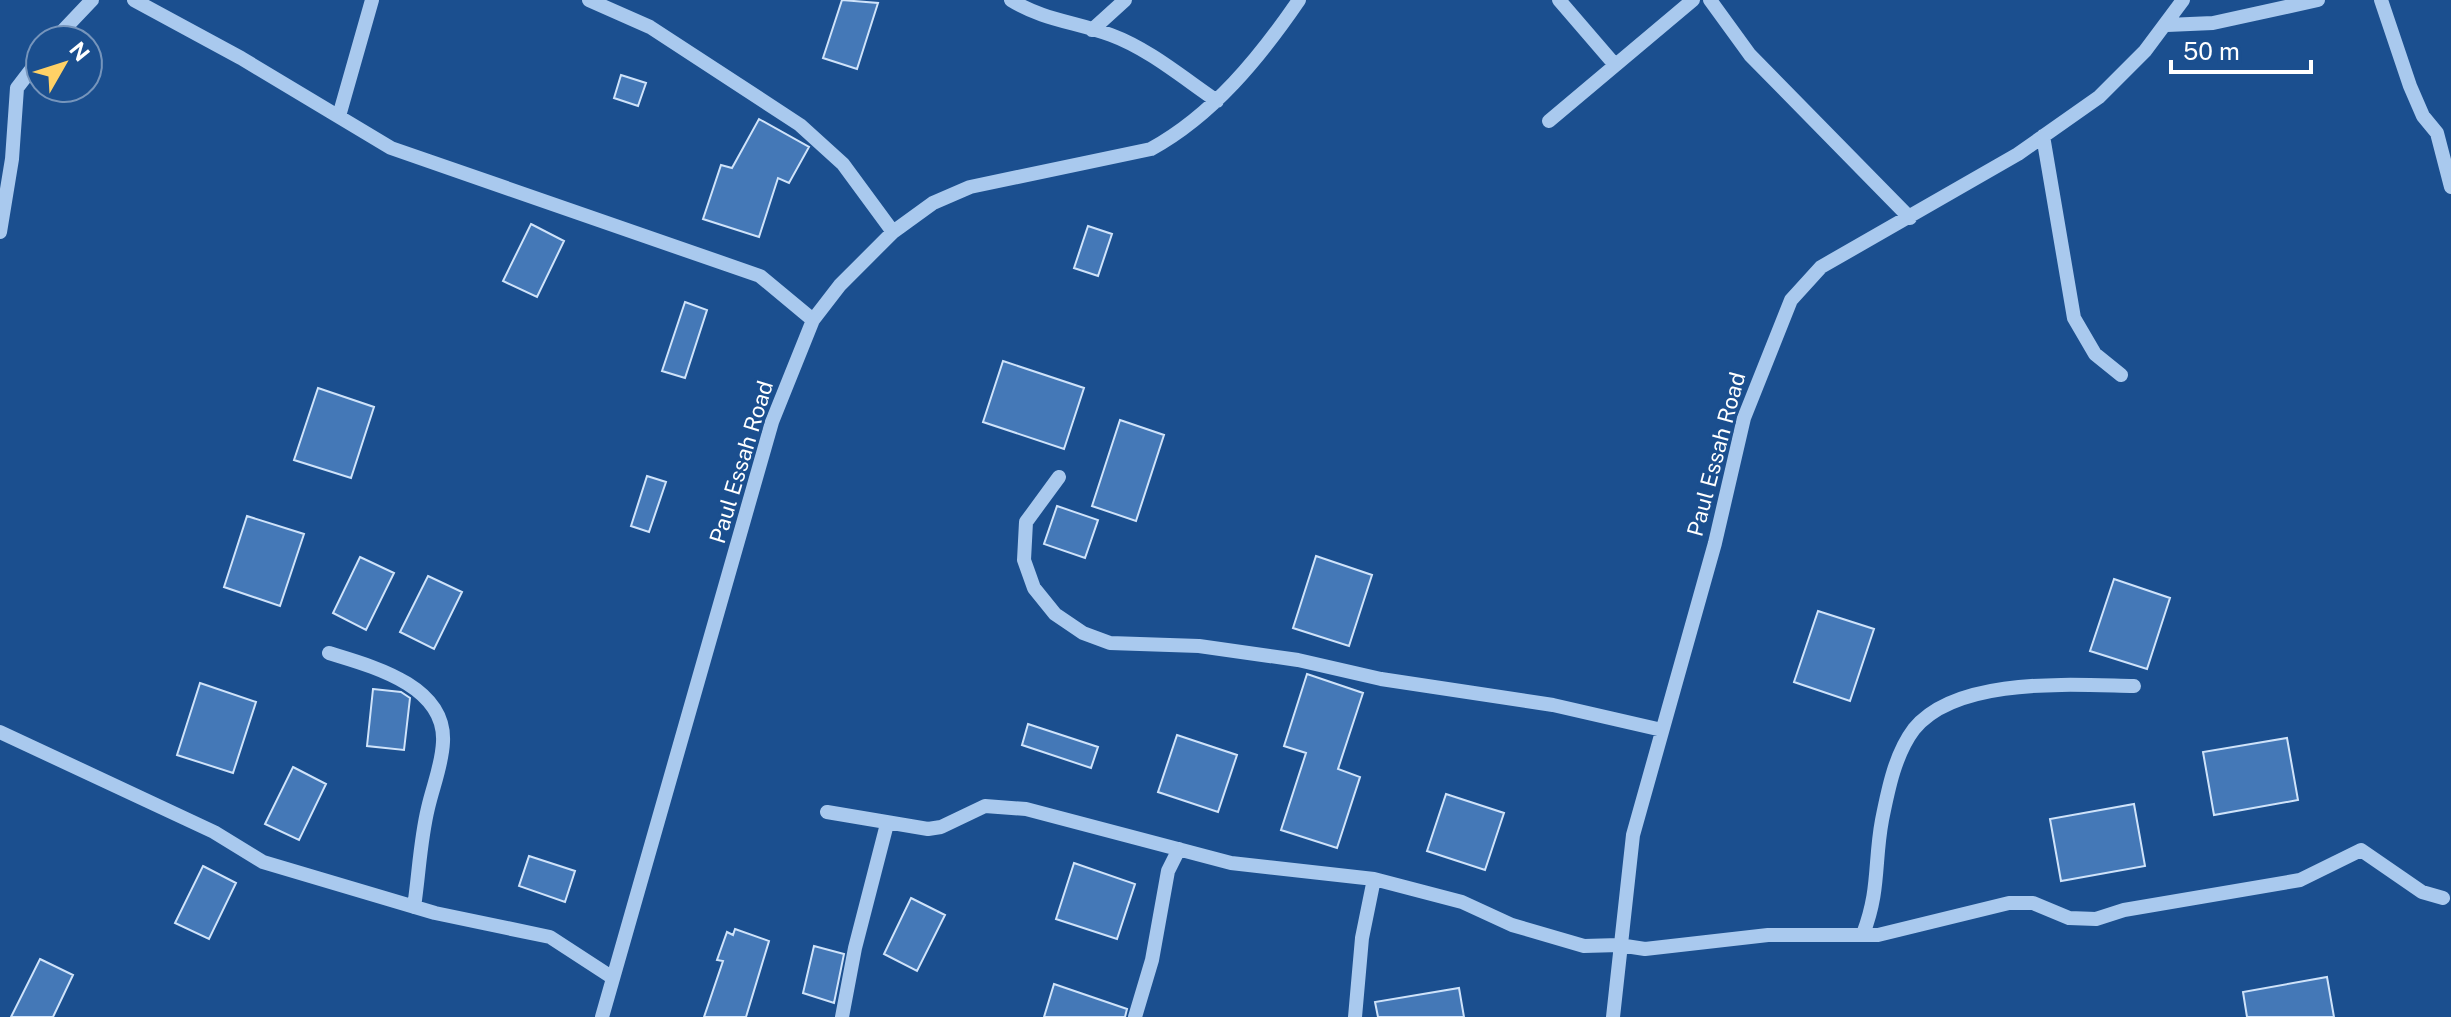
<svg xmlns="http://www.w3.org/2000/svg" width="2451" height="1017" viewBox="0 0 2451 1017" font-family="'Public Sans',sans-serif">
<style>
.building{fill:#4478b7;stroke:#cfe3fa;stroke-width:2}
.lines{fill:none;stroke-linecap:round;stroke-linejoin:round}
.minor{stroke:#a9c9ee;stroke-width:14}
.labels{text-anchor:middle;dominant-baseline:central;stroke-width:6;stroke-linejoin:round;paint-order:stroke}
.street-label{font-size:22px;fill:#fff;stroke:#1b4f8f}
</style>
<rect width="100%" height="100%" fill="#1b4f8f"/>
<path class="building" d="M842 0 878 3 857 69 823 58Z
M621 75 646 83 638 106 614 98Z
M759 119 809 147 789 183 778 178 759 237 703 219 721 165 732 168Z
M531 224 564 241 537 297 503 281Z
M1088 226 1112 234 1098 276 1074 268Z
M685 302 707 310 685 378 662 371Z
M1003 361 1084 388 1064 449 983 422Z
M318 388 374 407 351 478 294 460Z
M1120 420 1164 435 1136 521 1092 506Z
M647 476 666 482 649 532 631 526Z
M1057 506 1098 520 1085 558 1044 544Z
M247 516 304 534 280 606 224 587Z
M1316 556 1372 575 1349 646 1293 628Z
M360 557 394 573 366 630 333 613Z
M428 576 462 592 434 649 400 632Z
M2114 579 2170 598 2147 669 2090 651Z
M1818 611 1874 629 1850 701 1794 682Z
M1307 674 1363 693 1338 769 1360 777 1337 848 1281 830 1306 753 1284 746Z
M200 683 256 702 233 773 177 755Z
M373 689 401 692 410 698 404 750 367 746Z
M1028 724 1098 747 1091 768 1022 745Z
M1177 735 1237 755 1218 812 1158 792Z
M2287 738 2298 800 2214 815 2203 752Z
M293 767 326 784 299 840 265 824Z
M1446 794 1504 813 1485 870 1427 851Z
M2134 804 2145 866 2061 881 2050 819Z
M529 856 575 871 565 902 519 886Z
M1074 863 1135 884 1117 939 1056 919Z
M203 866 236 883 209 939 175 923Z
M911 898 945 915 917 971 884 954Z
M735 929 769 941 746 1017H704L723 961 717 960 727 932 733 935Z
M814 946 844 954 834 1003 803 993Z
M40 959 73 975 53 1017H11Z
M2327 977 2334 1017H2247L2243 992Z
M1054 984 1127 1009 1125 1017H1044Z
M1459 988 1464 1017H1378L1375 1002Z"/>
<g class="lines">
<path class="minor" d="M134 0 241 58 391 148 760 276 813 320
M589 0 650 27 800 125 843 164 893 232
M1011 0C1043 20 1076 22 1111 35 1149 49 1183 78 1217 101
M1559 0 1615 65
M1710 0 1750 55 1910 218
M2381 0 2410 86 2423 116 2437 133 2451 187
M2167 25 2213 23 2318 0
M1092 30 1125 0
M54 40 92 0
M339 116 372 0
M1549 121 1693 0
M2043 136 2074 318 2095 354 2121 375
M0 232 12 159 17 88 40 58
M1059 477 1026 522 1024 560 1034 588 1055 614 1083 633 1110 643 1199 646 1298 660 1381 679 1553 705 1662 730
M329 653C371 666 446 685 443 742 442 765 433 786 428 808 420 841 419 874 414 907
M0 732 214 832 263 862 435 913 550 937 613 978
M827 812 928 829 941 827 985 806 1026 809 1231 863 1374 879 1462 902 1512 925 1584 946 1619 945 1645 949 1768 935H1878L2009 903H2033L2069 918 2096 919 2124 910 2300 880 2361 850 2422 892 2443 898
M1863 934C1880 890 1874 863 1882 820 1888 790 1895 754 1914 729 1957 676 2072 685 2134 686
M602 1017 772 422 813 320 840 285 893 232 933 203 970 187 1151 149C1213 115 1260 57 1299 0
M842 1017 855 948 887 824
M1135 1017 1152 960 1168 871 1179 849
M1355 1017 1362 938 1374 879
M1613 1017 1633 835 1715 543 1744 418 1791 300 1821 267 2018 154 2099 97 2145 51 2183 0"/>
</g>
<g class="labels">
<g class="street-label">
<text transform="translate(1716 454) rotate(-75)">Paul Essah Road</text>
<text transform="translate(741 462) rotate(-73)">Paul Essah Road</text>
</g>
</g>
<g transform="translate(64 64) rotate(51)"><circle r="38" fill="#1b4f8f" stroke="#7695bc" stroke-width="2"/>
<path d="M0-6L14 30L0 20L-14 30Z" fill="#ffd166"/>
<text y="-12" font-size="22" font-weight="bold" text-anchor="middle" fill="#ffffff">N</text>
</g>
<path d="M2171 60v12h140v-12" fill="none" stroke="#ffffff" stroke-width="4"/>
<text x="2183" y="60" font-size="24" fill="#ffffff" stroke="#1b4f8f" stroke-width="6" paint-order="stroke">50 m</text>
</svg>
